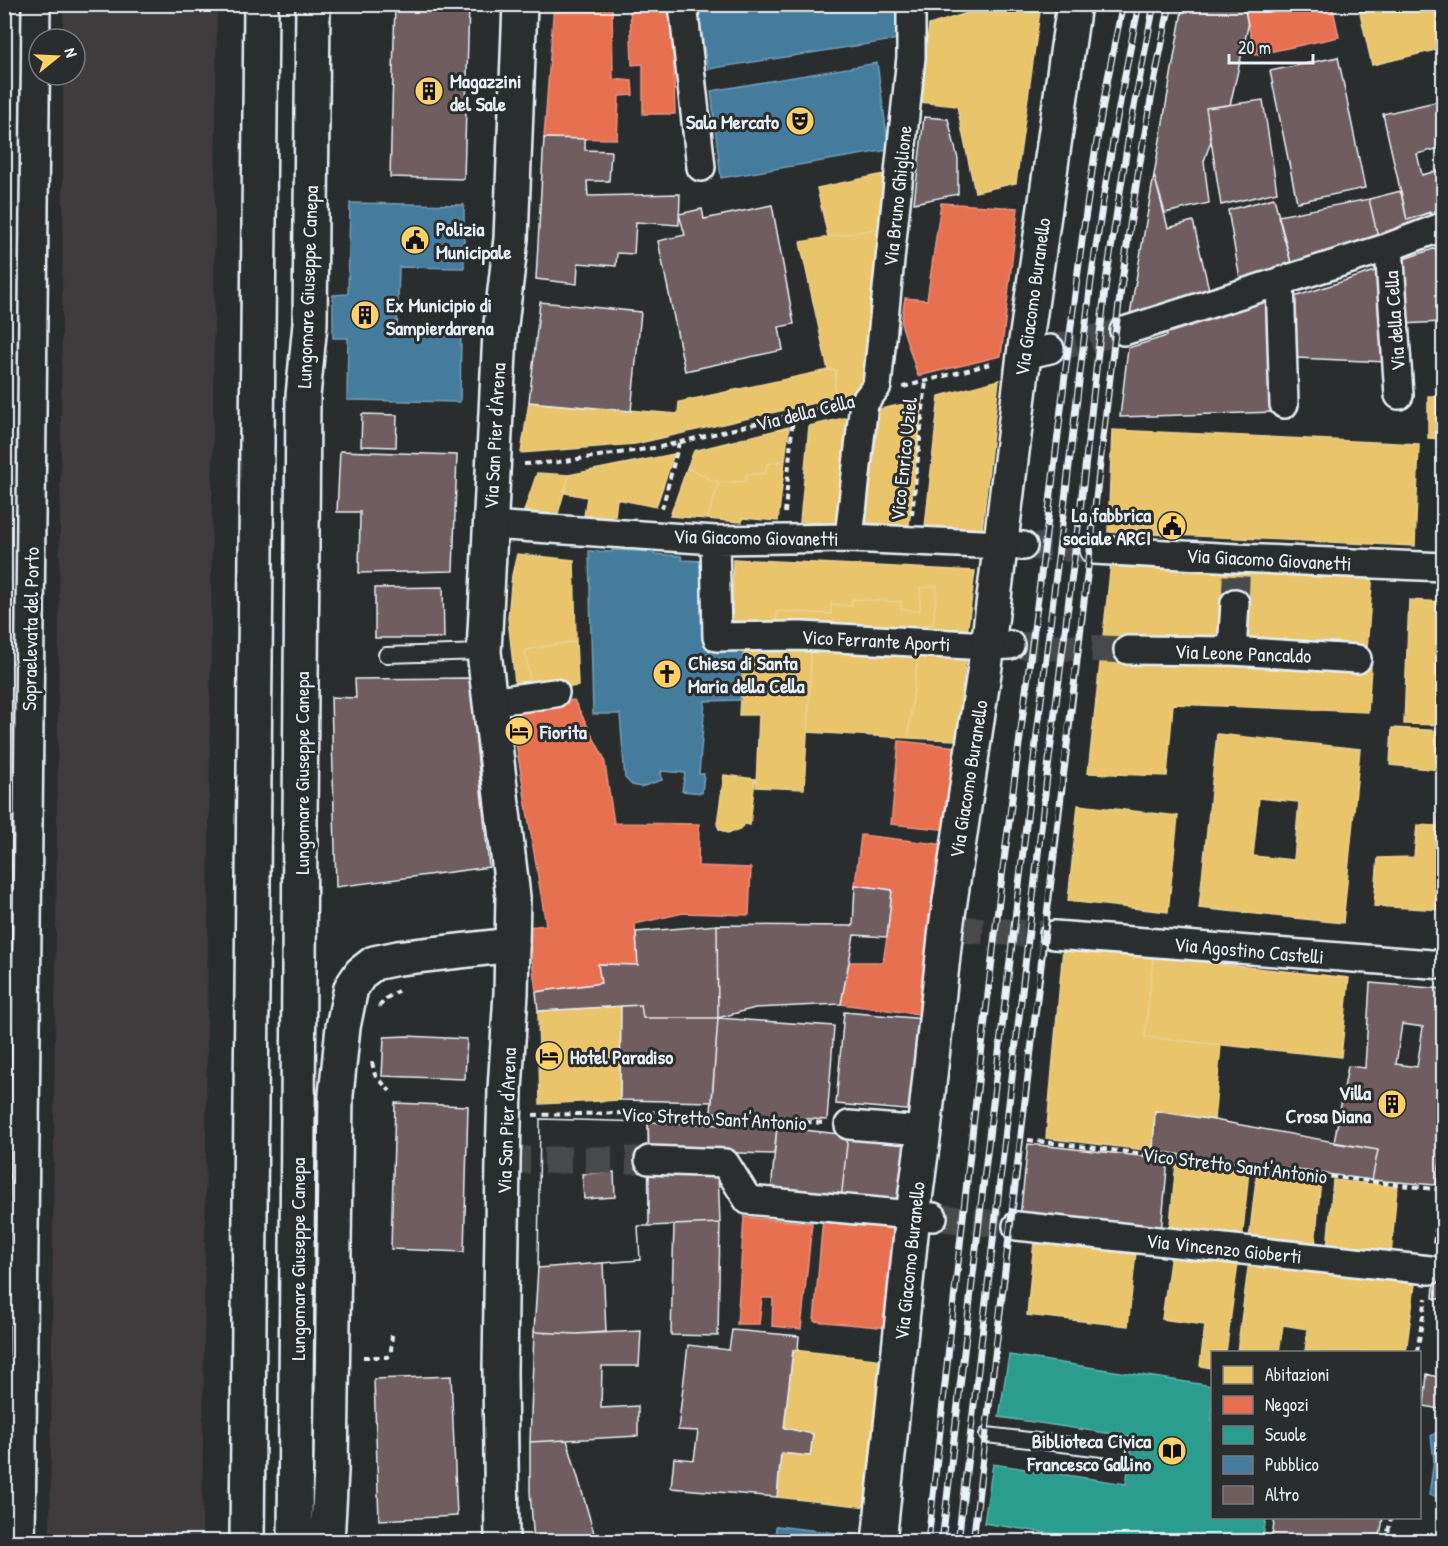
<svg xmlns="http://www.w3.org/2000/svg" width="1448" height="1546" viewBox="0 0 1448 1546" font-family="'Patrick Hand',sans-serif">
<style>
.built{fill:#3f3b3c}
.homes{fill:#e9c46a;stroke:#e9d295;stroke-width:1.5;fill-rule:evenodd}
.shops{fill:#e76f51;stroke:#e79683;stroke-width:1.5}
.schools{fill:#2a9d8f;stroke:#63b6ae;stroke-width:1.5}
.public{fill:#457b9d;stroke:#769eb8;stroke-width:1.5}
.building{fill:#705d5e;stroke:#e8f1f8;stroke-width:1.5;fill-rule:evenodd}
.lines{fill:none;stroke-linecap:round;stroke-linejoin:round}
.street-tunnel{stroke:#464a4c;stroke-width:27;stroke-dasharray:27 14;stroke-linecap:butt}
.lane-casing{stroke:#e8f1f8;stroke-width:18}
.street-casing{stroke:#e8f1f8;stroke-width:32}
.secondary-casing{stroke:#e8f1f8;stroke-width:38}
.highway-casing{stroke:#e8f1f8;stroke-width:38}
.path{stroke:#e8f1f8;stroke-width:4;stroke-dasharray:6 4.5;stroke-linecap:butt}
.lane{stroke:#2a2d2e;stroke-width:14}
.street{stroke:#2a2d2e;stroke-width:27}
.secondary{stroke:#2a2d2e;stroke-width:33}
.highway{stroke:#2a2d2e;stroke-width:33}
.rail-casing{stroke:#e8f1f8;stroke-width:7}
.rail{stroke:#2a2d2e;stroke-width:4.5;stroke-dasharray:14;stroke-linecap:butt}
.labels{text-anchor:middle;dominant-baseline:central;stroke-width:6;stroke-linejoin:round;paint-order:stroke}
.poi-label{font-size:20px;font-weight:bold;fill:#e8f1f8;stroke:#2a2d2e;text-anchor:start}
.street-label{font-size:20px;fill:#e8f1f8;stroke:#2a2d2e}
</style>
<rect width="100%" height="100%" fill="#2a2d2e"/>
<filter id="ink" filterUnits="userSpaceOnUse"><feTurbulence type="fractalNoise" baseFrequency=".0167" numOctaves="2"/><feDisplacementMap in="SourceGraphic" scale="12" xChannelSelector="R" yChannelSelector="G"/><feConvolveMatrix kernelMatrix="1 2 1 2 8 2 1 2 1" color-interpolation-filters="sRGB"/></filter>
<g filter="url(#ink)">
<path class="built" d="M63 5H217L202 1541H50L63 212V75H75V39H63Z"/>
<path class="homes" d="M982 4H1041L1016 183 975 192 957 106 920 102 929 25 977 10Z
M1358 4H1444V48L1372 65Z
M894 172 888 227 828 237 817 188Z
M888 227 871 389 834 398 836 370H828L800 242Z
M828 370H836L834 398 819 402 635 444 521 453 529 402 678 414 679 402Z
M999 380 982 529 925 527 939 396Z
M1428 396H1444V439L1428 438Z
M923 400 909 525 864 524 875 410Z
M857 415 847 523 800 522 809 426Z
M789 427 785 460 767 464 766 473 746 475V481L719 483 687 468 694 451Z
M1112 430 1419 444 1415 546 1108 532Z
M674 454 656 507 617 499 615 516H584L587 497 565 493 569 475Z
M785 460 778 521 743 518 742 522 707 519 719 483 746 481V475L766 473 767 464Z
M687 468 719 483 707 519 670 516Z
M537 473 569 475 557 517 523 514Z
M517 554 574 560 576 641 525 650 532 691 516 692 508 618 512 575Z
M733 559 975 571 966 642 924 640V625L933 624 937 586 920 588V611L901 609V602L852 599V606L831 604V614L777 611 776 631 732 629Z
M1111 563 1373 572 1367 649 1240 642 1125 657 1371 667 1368 712 1173 704 1167 776 1088 773Z
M937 586 933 624 924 625V640L776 631 777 611 831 614V604L852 606V599L901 602V609L920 611V588Z
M1409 600 1444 602V725L1404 724Z
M576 641 578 686 532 691 525 650Z
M743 650 811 652 810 681 792 680V665L742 663Z
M811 652 918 655 908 738 808 732Z
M918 655 966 656 956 740 908 738Z
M742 663 792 665V680L810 681 804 789 756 787 759 715H739Z
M1392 728 1444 731V910L1374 906 1378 858 1414 857 1417 825 1437 826 1441 770 1390 765Z
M1217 734 1360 749 1343 923 1199 908ZM1259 798 1299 802 1294 860 1253 856Z
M724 775 755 779 750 825 745 824 737 831 727 833 719 829 717 824Z
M1078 805 1178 816 1168 912 1068 901Z
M1063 949 1153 957 1145 1037 1221 1045 1214 1120 1155 1111 1153 1151 1046 1138Z
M1153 957 1349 978 1341 1057 1145 1037Z
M621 1006 620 1100 540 1104 538 1011Z
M1176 1163 1249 1170 1242 1241 1169 1234Z
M1257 1171 1321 1178 1315 1246 1249 1239Z
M1333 1180 1397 1187 1391 1256 1327 1250Z
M1444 1208V1256L1436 1254Z
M1034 1241 1136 1252 1128 1326 1027 1315Z
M1171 1254 1238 1263 1226 1352H1212V1368L1200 1366 1205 1325 1162 1319Z
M1249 1261 1415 1284 1406 1352H1317L1305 1351 1308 1329 1283 1325 1279 1352H1237Z
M793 1350 884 1360 868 1507 777 1497 781 1453 810 1456 813 1434 784 1428Z"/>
<path class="shops" d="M554 4H612L613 79 632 81 633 95 619 96 617 139 544 138Z
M630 4H672L675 114H643V64L632 65Z
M1244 4H1332L1339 37 1255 55Z
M941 203 1018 208 1001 356 918 376 901 323 905 298 927 300Z
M574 700 604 758 614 823 699 824 698 866 751 868 749 915 683 913 635 924 638 965 598 964 601 983 536 992 528 927 546 925 510 707Z
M899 741 958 747 950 830 891 824Z
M861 835 946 845 926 1015 841 1004 849 962H883L887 937 892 890 855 885Z
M744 1217 812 1223 801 1329 772 1326 773 1298H762L759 1324H737Z
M823 1218 899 1225 890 1328 814 1321Z"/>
<path class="schools" d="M1009 1355 1212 1386V1518H1266L1262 1542H1105L984 1523 993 1464 1126 1484 1133 1437 999 1417Z"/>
<path class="public" d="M697 4H894L900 39 708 69Z
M877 63 889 150 721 178 711 91Z
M350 203 464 205V268L399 267 397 335 461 336 460 402 347 400 348 338H333V295L348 294Z
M612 550 654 552V554L681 556 682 560 703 561 709 650H743L740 700 705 701 699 774H704L702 793 682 791 685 773 661 771 662 780 641 787 632 785 625 778 620 714H593L589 551 612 552Z
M1444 1427V1500L1442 1498 1429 1495 1434 1460 1431 1436Z
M776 1526 861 1536 860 1542H775Z"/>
<path class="building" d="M395 4H469L464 179 390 177Z
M1244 4 1248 27 1230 105 1206 108 1211 141 1204 161 1209 203 1165 213 1154 175 1183 5Z
M1338 57 1365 188 1297 202 1270 71Z
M1263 100 1277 192 1221 205 1206 108Z
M1444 100V147L1417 154 1422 175 1444 169V208L1407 220 1383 114Z
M924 117 948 119 958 159V194L914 203Z
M544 138 585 139V150L611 151 609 181H587L588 196 680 194 679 225 636 222 634 254 617 253 616 266 578 263 577 284 536 279Z
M1154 175 1168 228 1193 221 1210 294 1129 321Z
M1401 191 1407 220 1430 212 1433 226 1380 246 1369 199Z
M1274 198 1293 270 1241 285 1228 210Z
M1369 199 1380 246 1293 270 1278 216Z
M772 205 794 324 779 327 783 350 685 371 658 241 685 235 679 214 702 209 704 219Z
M1436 248 1441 322 1403 324 1401 260Z
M1384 268 1387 362 1296 358 1291 298Z
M1272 292 1276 412 1120 417 1128 348 1167 336V323Z
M540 302 641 312 631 411 529 402Z
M362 414 397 415 396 447 361 446Z
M340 451 457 455 453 571 359 573 360 512H337Z
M443 587 444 638H375V588Z
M471 678 476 742 489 867 336 887 331 697 356 698 355 679Z
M855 885 892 890 887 937 854 935 841 1004 755 1008 718 1018 717 925 853 926Z
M717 925 718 1018H643L641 1005 538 1011 536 992 601 983 598 964 638 965 636 932Z
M1370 983 1444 989V1140L1436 1185 1372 1180 1378 1150 1334 1143 1348 1066 1365 1068ZM1402 1024 1423 1027 1417 1067 1396 1064Z
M641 1005 643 1018H718L712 1102 620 1100 621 1006Z
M844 1012 925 1019 917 1111 836 1104Z
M718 1018 834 1026 827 1120 711 1112Z
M407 1036 467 1039 465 1079 382 1076 384 1037Z
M395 1103 468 1106 464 1252 391 1249Z
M1155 1111 1214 1120 1378 1150 1372 1180 1153 1151Z
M540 1119 648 1122 649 1226H638L640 1260 538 1268ZM614 1172 615 1197 584 1199 582 1174Z
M540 1119 648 1122 649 1226H638L640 1260 538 1268Z
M648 1122 777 1127 774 1154 649 1150Z
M777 1127 848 1135 841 1200 771 1192Z
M848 1135 912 1140 906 1207 841 1200Z
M1028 1144 1168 1159 1161 1232 1020 1217Z
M718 1172 720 1223 649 1226V1174Z
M720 1223 718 1336 671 1335 674 1225Z
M1436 1259 1444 1261V1300L1433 1298Z
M603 1263 606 1332 576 1334 534 1332 538 1268Z
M732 1330 799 1336 798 1350H793L784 1428 813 1434 810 1456 781 1453 777 1497 671 1488 674 1458 694 1460 698 1431 678 1430 688 1345 729 1350Z
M641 1331 639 1366H602L601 1408 638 1406V1436L530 1442 534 1332 576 1334Z
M1444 1354V1410L1424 1406 1427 1374 1437 1377Z
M451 1376 457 1516 379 1520 374 1379Z
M567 1440 596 1540 578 1542H534L530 1491V1442Z
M1275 1518H1383L1379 1542H1271Z"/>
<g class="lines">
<path class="street-tunnel" d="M1050 349 1124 331
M1023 546 1094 550
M1235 603 1237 558
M1010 645 1128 650
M956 929 1054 935
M503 1160H649
M933 1217 1017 1226"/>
<g class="lane-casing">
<path id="lane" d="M386 655 484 652
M987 1435 1119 1451"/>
</g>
<g class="street-casing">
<path id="street" d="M683 4 701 167
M1389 247 1399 395
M1280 281 1284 404
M1124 331 1389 247 1444 226
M1024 355 1050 349
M489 525 715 540 849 538 1023 546
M849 538 864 403 877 386 911 57V4
M715 540 717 637 801 636 988 646 1010 645
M1094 550 1237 558 1444 567
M1128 650 1232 651 1357 659
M1232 651 1235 603
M489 702 555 693
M1054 935 1444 965
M849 1125 924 1131
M649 1160 725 1163 748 1200 933 1217
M1017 1226 1430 1270
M21 1542 36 4"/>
</g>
<g class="secondary-casing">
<path id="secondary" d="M502 1542 500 1372 503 1160 505 1090 511 993 513 897 484 652 500 333 511 239 520 4
M879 1542 913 1215 924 1131 946 928 988 646 1024 355 1074 4"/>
</g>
<g class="highway-casing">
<path id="highway" d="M247 1542 261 4
M295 1542 303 396 310 324 313 4
M327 1542 331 1471 336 1095 343 1027 351 988 361 973 374 963 398 958 512 945"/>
</g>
<path class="path" d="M903 387 994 363
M524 464 558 462 660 447 837 404
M662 509 679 443
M785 513 793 415
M912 515 926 381
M379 1007 385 999 398 991
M372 1062 375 1075 390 1091
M533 1115 671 1112 822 1123
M1028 1140 1443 1190
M1434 1243 1444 1184
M1417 1352 1426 1298
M363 1357H388L391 1352 392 1334
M1386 1542 1391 1518"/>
<use href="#lane" class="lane"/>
<use href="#street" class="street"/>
<use href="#secondary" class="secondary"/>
<use href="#highway" class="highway"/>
<g class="rail-casing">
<path id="rail" d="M928 1542C952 1320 975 1097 1002 876 1015 773 1029 670 1042 567 1066 379 1082 190 1123 4
M942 1542 988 1145 1091 281C1104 188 1120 96 1139 4
M958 1542 1048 768 1083 486 1106 281 1131 122 1154 4
M973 1542C1012 1214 1048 886 1089 559 1098 487 1105 415 1114 343 1128 229 1146 116 1170 4"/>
</g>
<use href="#rail" class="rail"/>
</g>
</g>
<defs>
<g id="building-disc" transform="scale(1.5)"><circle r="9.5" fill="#ffd166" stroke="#2a2d2e"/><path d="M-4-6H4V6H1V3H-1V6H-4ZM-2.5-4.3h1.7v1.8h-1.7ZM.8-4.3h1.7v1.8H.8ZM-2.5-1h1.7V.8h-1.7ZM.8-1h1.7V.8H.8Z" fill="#111"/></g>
<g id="theatre-disc" transform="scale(1.5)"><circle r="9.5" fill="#ffd166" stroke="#2a2d2e"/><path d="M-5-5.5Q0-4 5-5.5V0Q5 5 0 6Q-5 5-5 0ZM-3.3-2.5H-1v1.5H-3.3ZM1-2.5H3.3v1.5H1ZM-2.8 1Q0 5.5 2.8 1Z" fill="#111"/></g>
<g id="civic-disc" transform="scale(1.5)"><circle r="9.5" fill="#ffd166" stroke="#2a2d2e"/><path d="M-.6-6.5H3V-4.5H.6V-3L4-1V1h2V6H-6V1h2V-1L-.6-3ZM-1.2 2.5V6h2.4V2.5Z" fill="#111"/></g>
<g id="church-disc" transform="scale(1.5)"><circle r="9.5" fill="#ffd166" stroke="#2a2d2e"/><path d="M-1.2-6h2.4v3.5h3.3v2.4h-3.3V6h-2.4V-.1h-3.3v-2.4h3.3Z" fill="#111"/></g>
<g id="hotel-disc" transform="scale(1.5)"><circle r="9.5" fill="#ffd166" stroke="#2a2d2e"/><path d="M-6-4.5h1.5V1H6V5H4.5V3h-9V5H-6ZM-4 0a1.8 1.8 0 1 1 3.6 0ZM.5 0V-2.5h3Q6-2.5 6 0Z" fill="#111"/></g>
<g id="library-disc" transform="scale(1.5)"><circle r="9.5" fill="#ffd166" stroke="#2a2d2e"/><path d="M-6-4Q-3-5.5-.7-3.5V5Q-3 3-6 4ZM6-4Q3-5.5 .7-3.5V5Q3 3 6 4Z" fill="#111"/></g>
</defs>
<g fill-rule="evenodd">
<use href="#building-disc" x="429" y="91"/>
<use href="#theatre-disc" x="800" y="121"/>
<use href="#civic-disc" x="415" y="240"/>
<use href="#building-disc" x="365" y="315"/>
<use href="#civic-disc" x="1172" y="526"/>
<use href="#church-disc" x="667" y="674"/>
<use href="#hotel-disc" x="519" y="731"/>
<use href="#hotel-disc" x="549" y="1056"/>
<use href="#building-disc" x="1392" y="1104"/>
<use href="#library-disc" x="1172" y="1451"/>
</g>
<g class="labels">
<g class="poi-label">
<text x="450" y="80">Magazzini<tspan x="450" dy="23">del Sale</tspan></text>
<text x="779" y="121" text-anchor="end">Sala Mercato</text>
<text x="436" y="228">Polizia<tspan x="436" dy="23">Municipale</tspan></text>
<text x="386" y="304">Ex Municipio di<tspan x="386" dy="23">Sampierdarena</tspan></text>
<text x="1151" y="514" text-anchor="end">La fabbrica<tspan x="1151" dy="23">sociale ARCI</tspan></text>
<text x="688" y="662">Chiesa di Santa<tspan x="688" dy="23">Maria della Cella</tspan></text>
<text x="540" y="731">Fiorita</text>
<text x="570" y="1056">Hotel Paradiso</text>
<text x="1371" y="1092" text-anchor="end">Villa<tspan x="1371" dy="23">Crosa Diana</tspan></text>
<text x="1151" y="1440" text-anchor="end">Biblioteca Civica<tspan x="1151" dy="23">Francesco Gallino</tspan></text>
</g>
<g class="street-label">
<text transform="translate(897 196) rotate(-84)">Via Bruno Ghiglione</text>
<text transform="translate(307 287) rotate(-88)">Lungomare Giuseppe Canepa</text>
<text transform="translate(1032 297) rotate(-82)">Via Giacomo Buranello</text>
<text transform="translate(1394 321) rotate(-94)">Via della Cella</text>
<text transform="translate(805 412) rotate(-14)">Via della Cella</text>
<text transform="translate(494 436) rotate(-87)">Via San Pier d'Arena</text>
<text transform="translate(903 459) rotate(-84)">Vico Enrico Uziel</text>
<text transform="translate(756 537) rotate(1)">Via Giacomo Giovanetti</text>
<text transform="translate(1269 559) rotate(3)">Via Giacomo Giovanetti</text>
<text transform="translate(30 629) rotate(-89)">Sopraelevata del Porto</text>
<text transform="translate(876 640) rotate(3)">Vico Ferrante Aporti</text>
<text transform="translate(1243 653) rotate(2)">Via Leone Pancaldo</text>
<text transform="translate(301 773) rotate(-90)">Lungomare Giuseppe Canepa</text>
<text transform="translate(968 779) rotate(-81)">Via Giacomo Buranello</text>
<text transform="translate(1249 950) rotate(5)">Via Agostino Castelli</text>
<text transform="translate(714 1118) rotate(3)">Vico Stretto Sant'Antonio</text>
<text transform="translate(506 1121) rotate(-88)">Via San Pier d'Arena</text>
<text transform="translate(1235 1165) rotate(7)">Vico Stretto Sant'Antonio</text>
<text transform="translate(1224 1248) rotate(6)">Via Vincenzo Gioberti</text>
<text transform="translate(297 1259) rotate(-90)">Lungomare Giuseppe Canepa</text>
<text transform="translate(909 1261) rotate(-84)">Via Giacomo Buranello</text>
</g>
</g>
<rect width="1448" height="1546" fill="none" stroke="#2a2d2e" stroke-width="24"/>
<rect x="12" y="12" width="1424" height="1522" fill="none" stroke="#e8f1f8" stroke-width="2" filter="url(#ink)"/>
<rect x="1211" y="1351" width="210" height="168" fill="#2a2d2e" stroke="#767b7f" stroke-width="1.5"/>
<rect x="1223" y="1366" width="30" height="18" fill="#e9c46a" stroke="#767b7f" stroke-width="1.5"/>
<text x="1265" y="1381" font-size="18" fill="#e8f1f8">Abitazioni</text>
<rect x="1223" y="1396" width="30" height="18" fill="#e76f51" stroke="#767b7f" stroke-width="1.5"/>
<text x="1265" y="1411" font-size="18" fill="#e8f1f8">Negozi</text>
<rect x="1223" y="1426" width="30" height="18" fill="#2a9d8f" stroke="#767b7f" stroke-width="1.5"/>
<text x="1265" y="1441" font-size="18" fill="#e8f1f8">Scuole</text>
<rect x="1223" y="1456" width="30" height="18" fill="#457b9d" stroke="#767b7f" stroke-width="1.5"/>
<text x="1265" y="1471" font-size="18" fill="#e8f1f8">Pubblico</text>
<rect x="1223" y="1486" width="30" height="18" fill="#705d5e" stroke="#767b7f" stroke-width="1.5"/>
<text x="1265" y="1501" font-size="18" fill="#e8f1f8">Altro</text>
<g transform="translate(57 57) rotate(72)"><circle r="28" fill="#2a2d2e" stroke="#767b7f" stroke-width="1.5"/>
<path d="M0-4.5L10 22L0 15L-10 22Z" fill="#ffd166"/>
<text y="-9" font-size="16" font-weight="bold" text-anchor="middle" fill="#e8f1f8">N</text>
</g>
<path d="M1229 54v9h84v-9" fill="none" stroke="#e8f1f8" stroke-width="3"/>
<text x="1238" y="54" font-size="18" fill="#e8f1f8" stroke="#2a2d2e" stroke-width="4.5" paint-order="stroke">20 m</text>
</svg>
